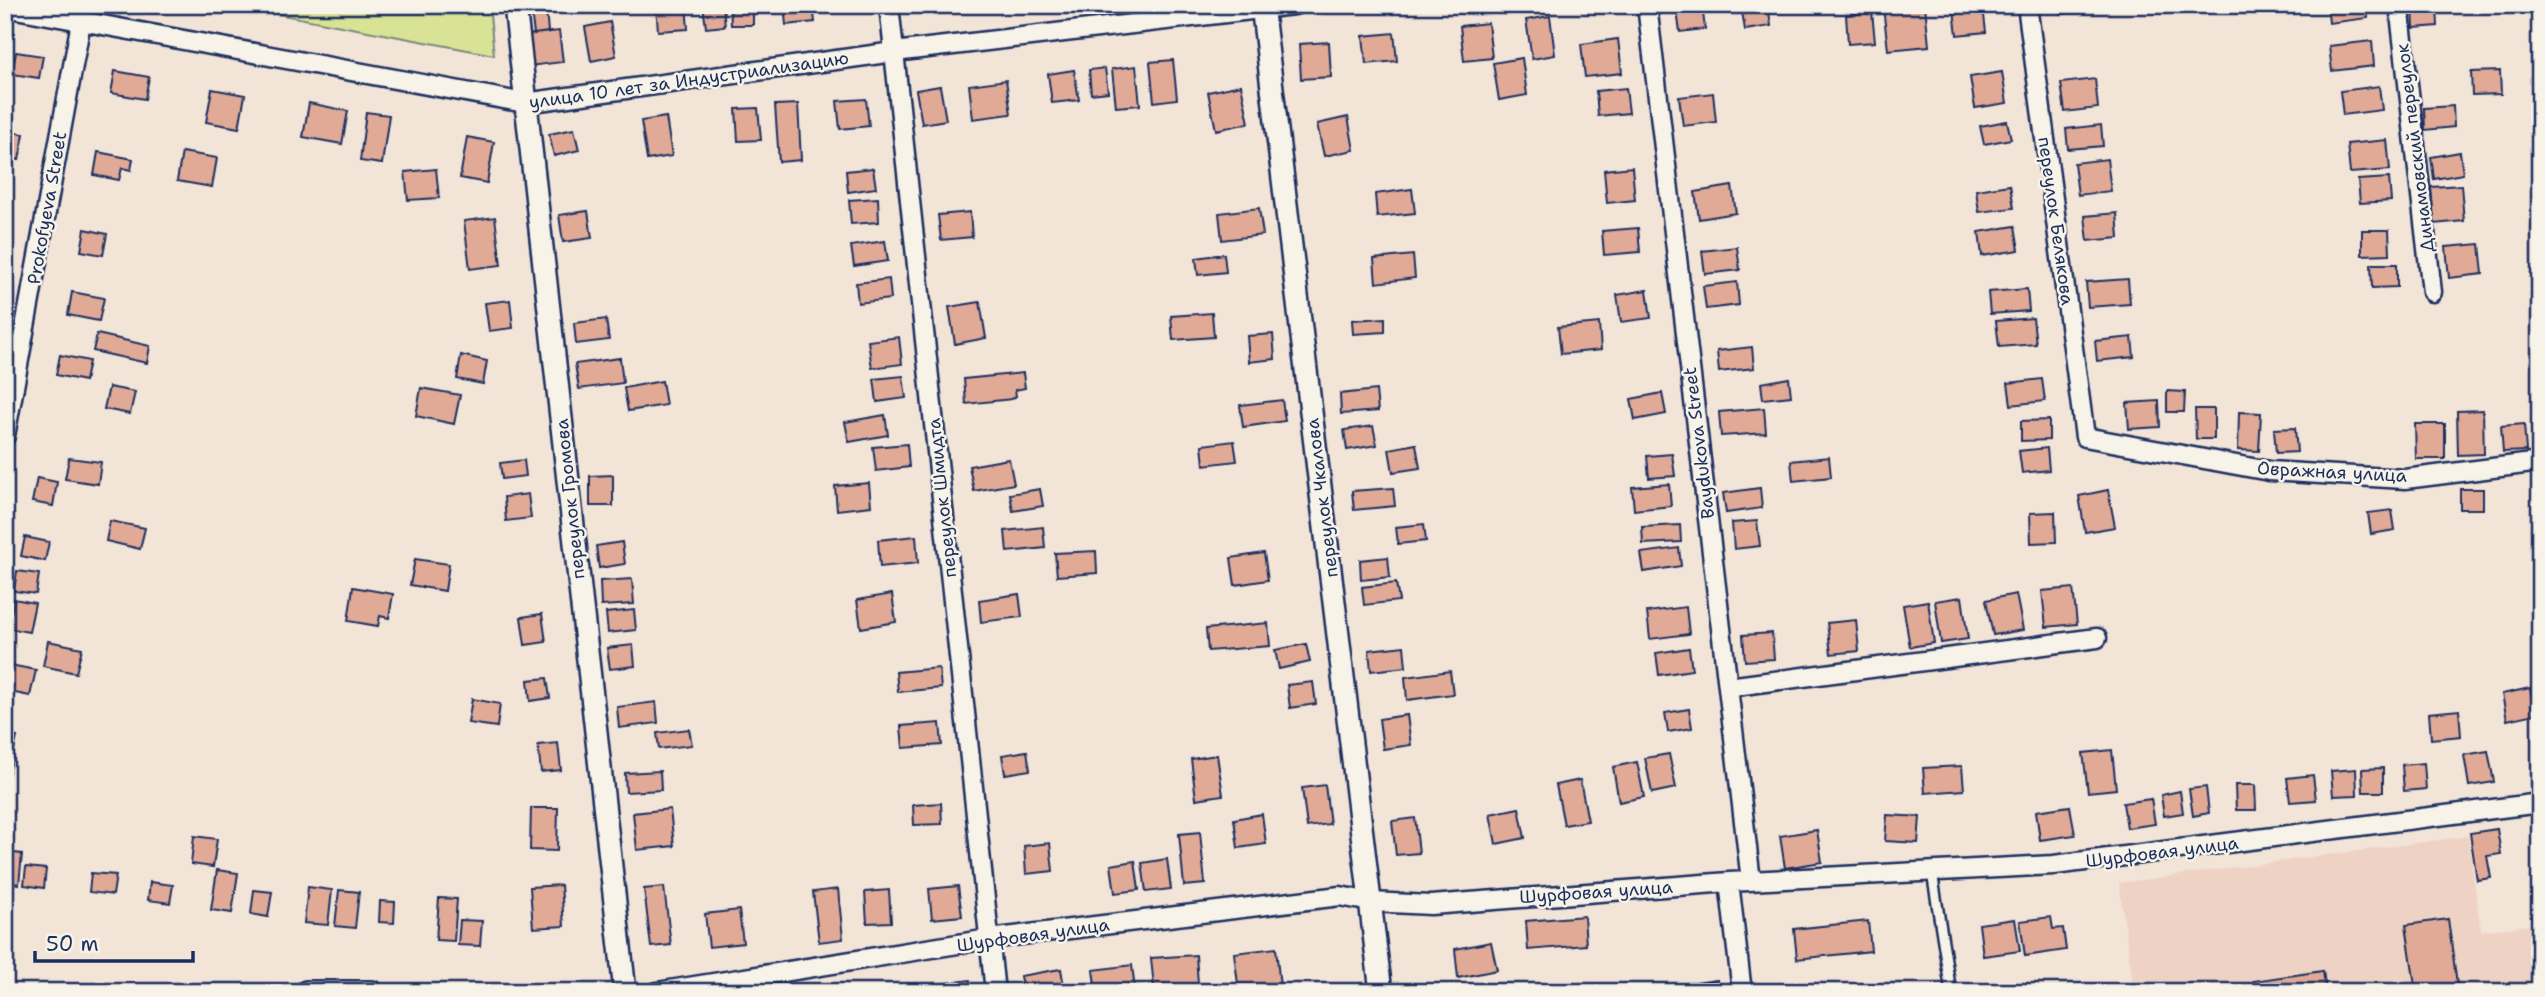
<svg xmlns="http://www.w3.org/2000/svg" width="2545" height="997" viewBox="0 0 2545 997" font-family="'Shantell Sans',sans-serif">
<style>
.built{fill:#eed3c4}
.green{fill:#d8e396;stroke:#7a897a;stroke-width:2}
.building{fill:#e1aa97;stroke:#1b2f5e;stroke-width:2}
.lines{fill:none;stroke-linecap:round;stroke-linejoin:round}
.service-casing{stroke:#1b2f5e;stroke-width:14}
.minor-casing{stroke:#1b2f5e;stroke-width:23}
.tertiary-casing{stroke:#1b2f5e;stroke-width:26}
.service{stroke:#f7f3e8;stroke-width:9}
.minor{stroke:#f7f3e8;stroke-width:18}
.tertiary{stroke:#f7f3e8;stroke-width:21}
.labels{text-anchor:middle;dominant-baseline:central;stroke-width:5;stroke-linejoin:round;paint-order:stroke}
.street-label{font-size:18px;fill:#1b2f5e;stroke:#f7f3e8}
</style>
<rect width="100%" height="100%" fill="#f3e4d8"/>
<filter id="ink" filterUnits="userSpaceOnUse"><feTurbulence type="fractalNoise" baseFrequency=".0143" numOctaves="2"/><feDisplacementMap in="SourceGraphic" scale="14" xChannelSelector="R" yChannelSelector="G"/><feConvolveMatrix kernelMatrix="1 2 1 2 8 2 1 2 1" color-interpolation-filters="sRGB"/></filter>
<g filter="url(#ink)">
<path class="built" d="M2468 836 2481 931 2539 924 2540 992H2134L2119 883Z"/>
<path class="green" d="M230 5H489L494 55Z"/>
<path class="building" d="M656 5H686L688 29 658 31Z
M703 5H723L725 26 706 28Z
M730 5H753V25H731Z
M784 5H813L815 22 786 25Z
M1676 5H1702L1705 29 1680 32Z
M1741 5H1768L1771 26 1745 30Z
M1925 5 1929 46 1888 50 1883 7Z
M2059 5H2079V12L2060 14Z
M2327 5H2367L2368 18 2329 23Z
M1983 7 1986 32 1957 35 1954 10Z
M2437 7 2438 26 2414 28 2413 8Z
M546 9 548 32 534 34 531 11Z
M1872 12 1875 42 1848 44 1846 15Z
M1550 16 1555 55 1532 59 1526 20Z
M610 22 616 56 591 61 585 27Z
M1488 23 1492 58 1464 61 1460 26Z
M559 31 563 62 529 66 525 35Z
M1394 33 1397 61 1366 64 1363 36Z
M1618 39 1622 73 1585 77 1581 44Z
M2372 41 2374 66 2332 71 2329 46Z
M1329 42 1331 77 1301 79 1299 44Z
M16 52 43 56 39 78 12 74Z
M1522 58 1527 95 1499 100 1493 63Z
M1173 60 1177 99 1154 102 1150 62Z
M1136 66 1140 105 1116 107 1112 69Z
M1105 68 1108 92 1091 94 1089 70Z
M1074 70 1079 100 1052 103 1048 74Z
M115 71 149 77 145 99 111 93Z
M2500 71 2501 94 2472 95 2471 72Z
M2002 72 2007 103 1975 108 1970 77Z
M2095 79 2098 108 2065 112 2061 83Z
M1006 80 1011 114 973 119 969 85Z
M1241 85 1249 123 1216 130 1208 92Z
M940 86 946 120 922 124 916 90Z
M2379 86 2382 110 2343 115 2340 91Z
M1626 88 1629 113 1598 116 1596 91Z
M212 89 245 95 239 128 206 122Z
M1713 93 1716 122 1683 126 1679 97Z
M866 99 869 126 840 129 837 101Z
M309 103 348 111 342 144 303 137Z
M798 104 801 160 779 162 775 105Z
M2453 106 2454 127 2425 130 2424 108Z
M758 108 761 140 738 141 736 109Z
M366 112 389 115 382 164 360 161Z
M666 117 672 156 647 160 641 121Z
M1348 117 1354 150 1324 156 1317 124Z
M2007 121 2011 139 1984 144 1980 126Z
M2101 125 2103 146 2068 149 2066 129Z
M574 129 579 150 554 156 549 134Z
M5 131 24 134 19 160 5 157Z
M467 137 494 142 487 183 460 178Z
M2387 140 2390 170 2350 173 2347 144Z
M98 152 133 159 131 170 122 168 119 180 94 175Z
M182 152 217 158 212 187 177 181Z
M2460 152 2463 174 2434 179 2431 157Z
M2107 159 2111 191 2078 195 2074 163Z
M1632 167 1635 200 1607 203 1604 170Z
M873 168 876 188 848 192 846 171Z
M436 169 439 198 408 200 405 172Z
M2389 178 2391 201 2360 203 2358 180Z
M2010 185 2014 208 1979 212 1976 190Z
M2461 185 2464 221 2434 224 2431 187Z
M1732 186 1736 213 1699 219 1695 192Z
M1412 189 1415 213 1377 217 1375 194Z
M878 198 879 222 851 224 849 200Z
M1259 208 1263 235 1222 240 1219 213Z
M588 211 592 238 563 242 559 215Z
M970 212 972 237 941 240 938 215Z
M2117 213 2119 238 2088 241 2085 216Z
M495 217 501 265 470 269 464 221Z
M2015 226 2019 250 1982 256 1979 232Z
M1638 228 1640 252 1604 255 1602 231Z
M85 229 107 234 103 255 81 251Z
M2362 230H2389L2390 254 2362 255Z
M885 241 888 261 854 266 851 246Z
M2480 244 2483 274 2449 278 2446 247Z
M1737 247 1740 270 1705 274 1702 251Z
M1224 254 1226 272 1198 275 1196 258Z
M1413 255 1415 278 1376 283 1374 259Z
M2371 264H2397V287L2372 288Z
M889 279 891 299 858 303 856 283Z
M2128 279 2130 304 2088 307 2086 282Z
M1737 282 1739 305 1706 309 1703 286Z
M2027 289 2029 311 1990 314 1988 292Z
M1647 290 1651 318 1621 322 1617 295Z
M72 292 104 298 99 321 68 315Z
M510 300 513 328 489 331 485 303Z
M980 302 986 338 955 344 949 307Z
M1212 313 1214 337 1173 340 1171 316Z
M1385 318V332L1353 334 1352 320Z
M2033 318 2036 344 1999 347 1996 321Z
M606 319 609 340 576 344 574 323Z
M1599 323 1601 350 1561 354 1558 327Z
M97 334 150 346 147 363 93 351Z
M1273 334 1275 359 1249 362 1247 336Z
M899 337 902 364 872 368 868 341Z
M2132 337 2134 357 2097 361 2095 341Z
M1752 347 1754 368 1719 372 1717 351Z
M60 355 89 361 85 381 56 375Z
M461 355 487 361 483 384 457 379Z
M620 358 623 383 579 389 575 364Z
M1023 373 1025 388 1015 390 1016 396 1012 399 966 404 964 379Z
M903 376 906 398 877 402 874 379Z
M1789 378 1791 396 1763 399 1761 383Z
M2042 379 2045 401 2011 405 2008 383Z
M662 381 666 405 628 411 624 388Z
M109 387 135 392 130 414 104 409Z
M421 388 460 395 454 424 416 416Z
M1376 390 1378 411 1341 414 1340 394Z
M2167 391 2185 392 2184 412H2167Z
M1662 393 1666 414 1635 420 1631 399Z
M1282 400 1285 421 1243 427 1240 405Z
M2159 401 2160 427 2129 429 2127 403Z
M1764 408 1766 433 1721 436 1719 412Z
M2195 409H2214V439H2196Z
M2483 410 2484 454 2458 455 2457 411Z
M2239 412 2261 413 2259 451 2238 450Z
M885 415 888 435 849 442 845 422Z
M2049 420V440L2021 441V421Z
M2415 424H2445V459H2416Z
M2524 424 2526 451 2503 452 2501 426Z
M1373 426 1377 445 1347 450 1344 430Z
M2295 428 2297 452 2276 453 2274 429Z
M1234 441 1237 461 1204 465 1202 445Z
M907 444 909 467 876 471 873 447Z
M1416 444 1420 468 1393 472 1389 449Z
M2047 448 2049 470 2022 473 2019 451Z
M1672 454 1675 476 1649 478 1647 456Z
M1829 457 1831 477 1793 481 1791 461Z
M69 458 101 462 98 484 65 479Z
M1009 459 1014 484 974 491 969 466Z
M524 460 526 476 502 479 500 463Z
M613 475V506H590V476Z
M37 478 57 482 53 506 32 502Z
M869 483 871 506 837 510 835 486Z
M1669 484 1671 506 1634 510 1632 487Z
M1393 488 1395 506 1354 510 1352 491Z
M1760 488 1762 508 1726 513 1723 493Z
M1040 489 1043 506 1013 511 1010 494Z
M2460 489H2483V509H2460Z
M2108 490 2115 527 2085 532 2079 496Z
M528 494 531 518 506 521 504 497Z
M2392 510 2395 530 2371 534 2368 513Z
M2055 512 2056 542 2031 543 2030 513Z
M110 521 145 528 140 549 106 541Z
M1757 521 1760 546 1734 549 1732 523Z
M1424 524 1426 541 1398 544 1396 527Z
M1680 525 1681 542 1643 544 1642 527Z
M1043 527 1045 548 1007 552 1005 531Z
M916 536 918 563 880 567 878 540Z
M25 537 49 542 45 561 21 556Z
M622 542 625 564 599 568 596 546Z
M1679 548 1681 566 1644 572 1641 553Z
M1096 551 1097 573 1057 576 1055 553Z
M1264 553 1268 580 1235 585 1231 558Z
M1388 557 1390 577 1361 580 1360 560Z
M415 559 449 564 445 591 410 585Z
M17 571 39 574 36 594 14 591Z
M632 579 634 604 601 606 600 581Z
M1396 583 1399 601 1364 605 1362 587Z
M353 587 393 594 389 618 380 616 378 626 348 621Z
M2073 588 2077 624 2046 627 2042 591Z
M892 594 896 622 861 628 857 600Z
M1019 594 1022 617 981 622 979 600Z
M2016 594 2023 630 1993 635 1986 600Z
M1962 597 1968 639 1941 643 1935 601Z
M14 599 35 603 29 632 8 628Z
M1928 601 1934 643 1910 647 1903 605Z
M1686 607 1689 634 1650 639 1647 612Z
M634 610 636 630 608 633 606 613Z
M542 614 546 642 525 645 521 617Z
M1856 620 1859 651 1831 654 1827 623Z
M1268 623 1270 646 1208 651 1206 629Z
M1772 633 1774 659 1745 661 1743 635Z
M48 641 82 648 76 673 43 666Z
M1306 644 1310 662 1279 669 1275 650Z
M633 645 635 666 610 669 607 648Z
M1404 646 1406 667 1371 671 1369 650Z
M1689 648 1692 670 1659 675 1656 653Z
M5 664 36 670 30 696 5 691Z
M939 668 941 688 898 692 896 672Z
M1450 671 1453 694 1407 700 1405 677Z
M547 678 550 698 530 701 528 680Z
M1313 682 1316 704 1290 708 1287 685Z
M2530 688 2535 714 2507 720 2502 694Z
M472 699 500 704 497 727 468 723Z
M656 702 658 723 619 728 617 707Z
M1689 709 1692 728 1668 732 1665 713Z
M2459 710 2461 736 2431 739 2429 713Z
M1407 715 1411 745 1383 749 1379 719Z
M940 723 942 745 903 748 901 726Z
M689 729 692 745 659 749 657 733Z
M5 734 17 737 6 785H5Z
M558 743 561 770 541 772 538 745Z
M2112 750 2116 789 2088 792 2083 753Z
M1027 751 1030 770 1005 774 1002 755Z
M2488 751 2494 782 2469 786 2464 755Z
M1669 754 1676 788 1652 793 1645 758Z
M1217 755 1223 795 1196 799 1191 759Z
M1637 762 1644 797 1619 802 1613 767Z
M2424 763 2426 789 2404 791 2402 765Z
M1962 766 1964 790 1925 793 1923 768Z
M2383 768V792H2363L2362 769Z
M2356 769 2357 795 2333 796 2331 771Z
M660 771 661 790 626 792 625 773Z
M2313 775 2316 800 2290 802 2287 778Z
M1580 780 1588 821 1564 825 1556 785Z
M1325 785 1330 824 1307 827 1302 788Z
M2235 785H2255L2256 810H2236Z
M2206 787 2209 813 2193 816 2189 789Z
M2180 791 2183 813 2164 816 2161 795Z
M2151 799 2155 824 2127 828 2123 803Z
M941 803 942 824 914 825 913 805Z
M2070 806 2075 835 2040 840 2036 811Z
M531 808H558L557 851 530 850Z
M1519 808 1525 838 1496 844 1490 814Z
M670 809 674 846 637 850 633 813Z
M1262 814 1266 844 1238 848 1234 819Z
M1887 815 1920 817 1918 843 1885 841Z
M1415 818 1419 853 1396 855 1392 821Z
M2497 829 2501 854 2487 856 2491 878 2477 880 2470 833Z
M1817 830 1822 862 1785 868 1780 836Z
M1200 832 1205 884 1184 886 1179 834Z
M194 836 217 839 213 867 191 864Z
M1050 843 1053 871 1026 874 1024 846Z
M5 852 22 854 19 884 5 882Z
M1167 859 1171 889 1146 892 1142 863Z
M1135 861 1139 890 1115 893 1111 865Z
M26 867 46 869 44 888 24 885Z
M217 870 238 873 232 913 211 910Z
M91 873 116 875 113 895 89 892Z
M150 882 173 885 170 903 148 900Z
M561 885 564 926 533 928 530 887Z
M958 886 962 916 932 919 929 889Z
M308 887 332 890 328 925 304 923Z
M664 887 671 945 651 947 644 889Z
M838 889 843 939 819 942 813 892Z
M254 890 272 892 268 917 251 914Z
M339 890 359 892 355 928 335 926Z
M889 890 891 922 867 923 865 892Z
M439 898 457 899 454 941 436 940Z
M380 901 395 902 394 923 379 922Z
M739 910 743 943 709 947 705 914Z
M1584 916 1586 945 1528 950 1526 921Z
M2051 917 2053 929 2063 928 2066 950 2025 956 2020 921Z
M2015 919 2020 951 1983 956 1979 924Z
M2448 919 2458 992H2416L2406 925Z
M460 920 482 921 480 946 458 945Z
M1868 921 1871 951 1797 959 1794 929Z
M1491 942 1497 970 1458 978 1455 949Z
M1276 948 1280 987 1239 992 1234 953Z
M1196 955 1198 984 1154 988 1151 958Z
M1132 965 1135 990 1096 992 1093 970Z
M1061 969 1065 992H1023L1020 976Z
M2323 971 2326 992H2254L2253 981Z
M970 980 971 992H931V985Z
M1717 980 1718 992H1689L1688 984Z
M910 985 911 992H865Z"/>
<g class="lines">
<g class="service-casing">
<path id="service" d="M1932 872 1951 992"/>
</g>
<g class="minor-casing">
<path id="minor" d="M889 5 995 992
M1647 5 1751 881
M2027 5 2085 437 2269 471 2405 479 2540 462
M2399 5 2432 292
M2539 5 2540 7
M5 7 525 103 894 52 1294 5
M5 436 81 22
M1728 687 2097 638
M1729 882 1742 992
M657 992 989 939 1340 896 1371 902 1431 905 1729 882 2054 865 2540 803"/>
</g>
<g class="tertiary-casing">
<path id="tertiary" d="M515 5 625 992
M1262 5 1381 992
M306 992H372"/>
</g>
<use href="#service" class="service"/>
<use href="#minor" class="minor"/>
<use href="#tertiary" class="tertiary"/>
</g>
</g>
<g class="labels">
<g class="street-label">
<text transform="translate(689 80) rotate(-8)">улица 10 лет за Индустриализацию</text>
<text transform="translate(2415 148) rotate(-97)">Динамовский переулок</text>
<text transform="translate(47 208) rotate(-80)">Prokofyeva Street</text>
<text transform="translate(2056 221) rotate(82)">переулок Белякова</text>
<text transform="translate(1699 443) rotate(-97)">Baydukova Street</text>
<text transform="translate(2332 472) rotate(3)">Овражная улица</text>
<text transform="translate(942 498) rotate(-96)">переулок Шмидта</text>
<text transform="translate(1322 498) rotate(-97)">переулок Чкалова</text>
<text transform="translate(570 499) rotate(-96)">переулок Громова</text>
<text transform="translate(2162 852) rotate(-7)">Шурфовая улица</text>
<text transform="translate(1596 892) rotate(-4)">Шурфовая улица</text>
<text transform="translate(1033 935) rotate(-8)">Шурфовая улица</text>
</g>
</g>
<rect width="2545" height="997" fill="none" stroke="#f7f3e8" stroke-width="28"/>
<rect x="14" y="14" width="2517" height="969" fill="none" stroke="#1b2f5e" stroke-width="2.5" filter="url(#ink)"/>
<path d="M35 951v10h158v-10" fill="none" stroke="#1b2f5e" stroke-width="3.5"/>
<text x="46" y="951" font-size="21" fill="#1b2f5e" stroke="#f7f3e8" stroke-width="5" paint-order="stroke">50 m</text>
</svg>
